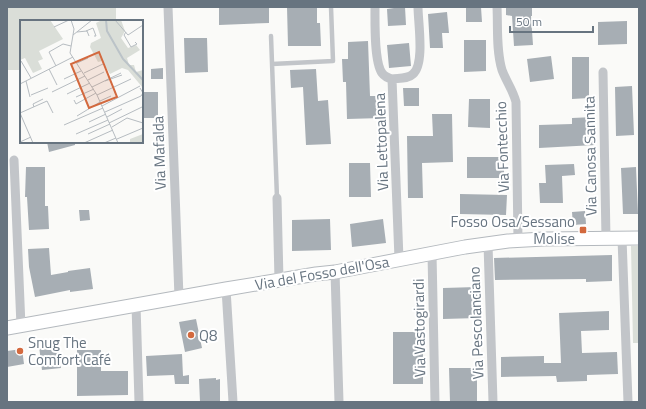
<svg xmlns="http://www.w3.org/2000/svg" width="646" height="409" viewBox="0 0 646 409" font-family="'Titillium Web',sans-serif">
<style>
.green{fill:#daded8}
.building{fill:#a7aeb4}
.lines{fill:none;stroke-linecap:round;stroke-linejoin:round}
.secondary-casing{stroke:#b4b9be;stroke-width:15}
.lane{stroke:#c2c5c9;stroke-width:4.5}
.street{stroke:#c2c5c9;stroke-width:9}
.secondary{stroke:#fff;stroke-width:13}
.poi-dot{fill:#d3693e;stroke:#fff;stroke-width:1.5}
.labels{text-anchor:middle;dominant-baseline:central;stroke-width:4;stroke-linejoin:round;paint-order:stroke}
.street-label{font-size:15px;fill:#677480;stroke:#fff}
.poi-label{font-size:15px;fill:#677480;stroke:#fff;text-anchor:start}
.inset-river{fill:none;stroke:#bbc3c8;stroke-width:2}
.inset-road{fill:none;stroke:#b6bcc1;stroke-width:1}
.view{fill:#d3693e;fill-opacity:0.15;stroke:#d3693e;stroke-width:2}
.inset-edge{fill:none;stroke:#677480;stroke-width:2}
</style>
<rect width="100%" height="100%" fill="#fafaf8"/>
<path class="green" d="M7 7H121L116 8V21H21V70H7Z
M631 246H639V343H633Z"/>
<path class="building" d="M219 7H269V23L219 25Z
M287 7H317V23H320L321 46H288Z
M394 7H405L406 25 388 26 387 9 394 8Z
M466 7H481L482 22H466Z
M506 7H532V16H531L533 45 514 46 512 16 506 15Z
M447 12 449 33H442L443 48H430L428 14Z
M627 21V44L598 45V22Z
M184 38H207L208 72 185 73Z
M464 40H486V71L464 72Z
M368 41 370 96H382V118L347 119 346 82H343L342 59H348V42Z
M409 43 411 66 389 68 387 45Z
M551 56 554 79 530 82 527 59Z
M572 57H589V98L572 99Z
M163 68V79H151V69Z
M316 69 318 101 328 100 331 144 306 145 303 87 291 88 290 70Z
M632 86 634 135 616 136 615 87Z
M403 88H419V106H404Z
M142 92H158V118H142Z
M469 99H490V128L468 127Z
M432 114H452L453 162 422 163 423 198H408L407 136H433Z
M594 117 595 145 539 148V125L572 124V118Z
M47 142H75V145L49 152Z
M467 157H504V178H467Z
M349 163H370L371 197H349Z
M574 164 575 175 562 176 563 203H540L539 183H546L545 165Z
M26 167H45V206H48L49 229 29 230 27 197H25Z
M636 167 638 214H623L621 168Z
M460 194 507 195 506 215 460 214Z
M79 210H89L90 220 80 221Z
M585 211 586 224 573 225 572 212Z
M330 219 331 250 292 251V220Z
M383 219 386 243 352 247 350 224Z
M49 248 51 275 68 272V271L90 268 93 289 70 292V290L35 297 29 267 28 249Z
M612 255V281L586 282V279L495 280 494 258Z
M477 287 478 318 443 319V288Z
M609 311V330L581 331 582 353 617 352 618 374 587 375V381L557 382 556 376 501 377V357L544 356V363H561L559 313Z
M196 319 202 348 185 352 179 322Z
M393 332H423V384H393Z
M58 343 61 368 42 370 39 346Z
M22 349 24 364 7 367V351Z
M77 350H101V371H128V395L77 396Z
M182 354 183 376 189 375V384H175L174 375 147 376 146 356Z
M449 368H477V402H450Z
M216 378V380L220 379V402H200L199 379Z"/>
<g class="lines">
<g class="secondary-casing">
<path id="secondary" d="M7 328 226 289 316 274 335 272 465 247 508 241 544 239 639 238"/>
</g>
<path class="lane" d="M271 36 277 198
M272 64 333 61 331 7"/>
<path class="street" d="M168 7 179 297
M375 7C375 21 374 62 382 73 385 77 388 78 392 79L399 259
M497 7C498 27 496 50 502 70 506 81 513 90 516 102L518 240
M603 72 606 239
M392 79C399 78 408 79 413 74 425 64 418 22 418 7
M14 160 21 326
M277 198 279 280
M622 238 628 402
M488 244 493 402
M432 253 435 402
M335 272 339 402
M226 289 233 402
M136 305 139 402"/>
<use href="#secondary" class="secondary"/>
</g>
<g class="poi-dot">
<rect x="579" y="226" width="8" height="8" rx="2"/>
<circle cx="191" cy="335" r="4"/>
<circle cx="20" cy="351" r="4"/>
</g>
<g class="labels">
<g class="street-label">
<text transform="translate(381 142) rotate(-92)">Via Lettopalena</text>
<text transform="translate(502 147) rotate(-92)">Via Fontecchio</text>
<text transform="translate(159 153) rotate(-92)">Via Mafalda</text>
<text transform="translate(590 156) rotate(-91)">Via Canosa Sannita</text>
<text transform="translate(322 273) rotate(-10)">Via del Fosso dell'Osa</text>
<text transform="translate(476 323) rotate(-92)">Via Pescolanciano</text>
<text transform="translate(419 328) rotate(-91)">Via Vastogirardi</text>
</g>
<g class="poi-label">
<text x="575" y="221" text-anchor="end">Fosso Osa/Sessano<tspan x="575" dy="17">Molise</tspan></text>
<text x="199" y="335">Q8</text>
<text x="28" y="342">Snug The<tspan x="28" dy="17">Comfort Café</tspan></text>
</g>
</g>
<g transform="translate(20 20)">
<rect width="123" height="123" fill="#fafaf8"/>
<path d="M0 0H30L43 19 19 31 23 39 18 41 22 49 13 53 5 38 0 40ZM82 0H101L105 11 101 18 108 28 116 25 120 30 107 38 109 45H114L116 52 123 50V68L108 50 102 48 90 54 82 41 78 42 70 27 71 23 81 18 76 3ZM123 114V123H110V119Z" fill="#daded8"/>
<path class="inset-river" d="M86 0 87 11 103 39 123 60"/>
<path class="inset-road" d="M51 0 54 9 50 33 77 75 98 123M95 0 108 15 123 5M34 7 49 0M66 11 73 8 76 16H74M57 12 67 11 69 16M106 12 104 15 111 27 117 24 115 22M53 15 72 0M1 41 11 58M57 43 68 38M36 46 29 32 43 24 51 26M29 49 37 65M64 53 83 44M44 59 61 51M68 60 84 52M6 61 10 77M85 61 102 55M0 64 53 37M72 67 101 53M32 72 65 56M47 74 70 63M11 75 28 68M77 75 111 59M56 77 74 69M54 80 56 84 76 73M80 81 91 76M82 86 120 66M14 87 13 84 23 79M85 92 121 76 123 73 120 68M0 93 27 81 33 93M0 93 13 123M57 96 80 82M87 97 102 89M69 102 86 94M89 103 122 87M44 105 83 88M92 107 107 98 123 103M56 114 88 100M68 114 90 104M97 119 123 108M0 122 11 117M64 123 93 110M84 123 96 118"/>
<path class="view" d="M79 32 97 77 69 88 51 44Z"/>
<rect width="123" height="123" class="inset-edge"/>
</g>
<rect width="646" height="409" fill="none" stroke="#677480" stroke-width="16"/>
<path d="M510 26v6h83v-6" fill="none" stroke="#677480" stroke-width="2"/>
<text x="516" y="26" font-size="12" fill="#677480" stroke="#ffffff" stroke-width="3" paint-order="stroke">50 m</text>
</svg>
